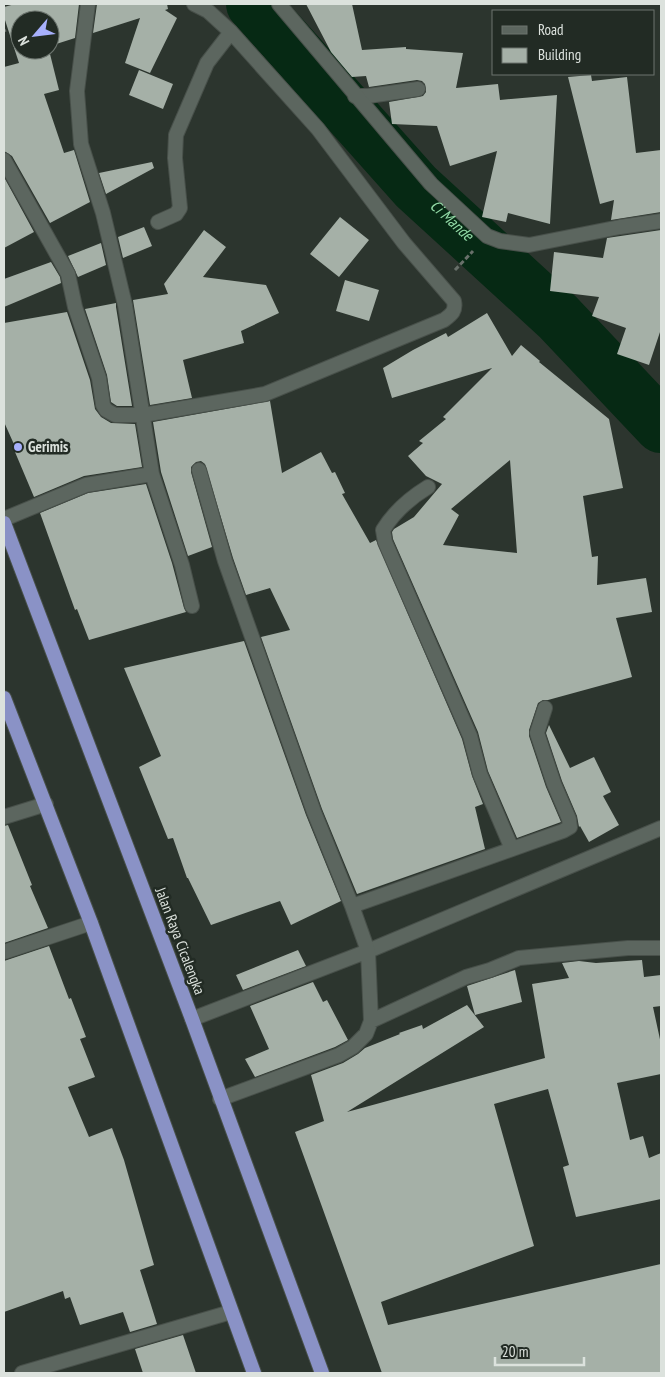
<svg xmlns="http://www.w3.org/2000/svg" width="665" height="1377" font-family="'PT Sans Narrow',sans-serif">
  <rect width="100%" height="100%" fill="#2c352e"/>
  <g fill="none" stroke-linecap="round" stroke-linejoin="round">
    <path stroke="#062914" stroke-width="54" id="s1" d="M 253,4 L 416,187 L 558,317 L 661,426"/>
  </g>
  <path fill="#a5b0a7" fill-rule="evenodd" d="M 15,4 L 79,4 L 75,38 L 50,46 L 50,20 L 20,20 L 20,50 L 49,50 L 59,90 L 44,94 L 64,153 L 74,150 L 90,202 L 50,223 L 12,156 L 4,151 L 4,67 L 19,63 L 4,17 L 4,7 Z
    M 97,4 L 167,4 L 168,9 L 165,10 L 177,18 L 150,73 L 125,63 L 140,18 L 93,33 Z
    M 306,4 L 352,4 L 362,50 L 406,47 L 406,49 L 463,53 L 456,88 L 498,84 L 500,100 L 557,95 L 550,224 L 508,213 L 506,222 L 482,217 L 497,151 L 450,166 L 437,126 L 392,124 L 389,102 L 423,96 L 426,92 L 425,84 L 422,81 L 417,80 L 369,87 L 366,76 L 352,77 L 331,52 Z
    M 139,70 L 173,84 L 163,109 L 129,95 Z
    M 591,75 L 592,81 L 627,77 L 636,153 L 661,150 L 661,212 L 611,220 L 614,200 L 600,204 L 568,77 Z
    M 152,162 L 154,168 L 106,194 L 99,173 Z
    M 4,177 L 34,232 L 4,248 Z
    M 340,217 L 369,240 L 339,277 L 310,254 Z
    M 144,227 L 152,246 L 123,258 L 118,237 Z
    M 204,230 L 226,247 L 203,277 L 266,285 L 279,313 L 241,331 L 244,343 L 183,360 L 192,398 L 150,405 L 133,300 L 168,294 L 164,284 Z
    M 661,230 L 661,329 L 649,365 L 617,354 L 626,328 L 592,316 L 599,297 L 550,291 L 554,252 L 603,258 L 607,238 Z
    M 101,243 L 106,265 L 78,277 L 68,256 Z
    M 51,262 L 60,277 L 61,283 L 4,307 L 4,279 Z
    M 345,280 L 379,290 L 369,321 L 336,311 Z
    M 116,303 L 116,307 L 132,406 L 117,406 L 111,402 L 107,375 L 85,309 Z
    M 67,312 L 90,380 L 95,409 L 101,417 L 111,423 L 135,424 L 142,467 L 84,476 L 34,497 L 15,452 L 17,451 L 4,422 L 4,323 Z
    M 487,313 L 512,356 L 521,345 L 540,361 L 539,362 L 609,419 L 623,488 L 583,496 L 592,557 L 598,556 L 597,585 L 646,578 L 652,612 L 616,618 L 632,677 L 548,700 L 543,700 L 538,703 L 529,730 L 529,736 L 546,787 L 561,822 L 517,838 L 488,771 L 478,732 L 393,539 L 392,532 L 394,529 L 414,517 L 442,484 L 426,476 L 408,456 L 423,443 L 419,441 L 446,419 L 443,417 L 492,368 L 392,398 L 383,368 L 413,350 L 446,333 L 448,337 ZM 510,460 L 517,553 L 443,545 L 459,515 L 451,509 Z
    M 270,401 L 282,473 L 321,452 L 332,473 L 335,472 L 345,493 L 342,494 L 370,543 L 376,540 L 462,739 L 472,776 L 483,804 L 475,807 L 485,849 L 357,894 L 322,809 L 261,637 L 290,630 L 270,588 L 246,595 L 233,558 L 205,464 L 201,461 L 196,462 L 191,467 L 191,472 L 212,547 L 188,556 L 161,472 L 153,422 Z
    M 146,484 L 172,563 L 184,608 L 186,612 L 89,640 L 77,609 L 75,610 L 40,513 L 88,493 Z
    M 244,641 L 306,815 L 341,901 L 291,925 L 280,901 L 211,925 L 188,878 L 187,878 L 173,838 L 168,839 L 139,767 L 161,756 L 124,668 Z
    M 549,725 L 570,768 L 594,757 L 611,792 L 603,796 L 619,825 L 589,842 L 580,826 L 579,827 L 577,816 L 562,781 L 546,733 Z
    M 8,825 L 32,885 L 30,886 L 48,928 L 4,943 L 4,826 Z
    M 49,946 L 69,999 L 71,998 L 86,1037 L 80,1039 L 95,1077 L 68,1087 L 89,1137 L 112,1128 L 124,1160 L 154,1265 L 140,1270 L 157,1324 L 130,1332 L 123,1312 L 80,1325 L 70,1297 L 65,1299 L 63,1291 L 4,1312 L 4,961 Z
    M 298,950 L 306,966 L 243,990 L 236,975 Z
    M 642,960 L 644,977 L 661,975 L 661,1006 L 653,1007 L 661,1044 L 661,1074 L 617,1083 L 630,1140 L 643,1136 L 649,1158 L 661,1153 L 661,1199 L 576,1217 L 563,1167 L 569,1165 L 548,1089 L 494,1104 L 534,1246 L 381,1302 L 388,1325 L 661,1264 L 661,1373 L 382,1373 L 295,1132 L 324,1121 L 311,1075 L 343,1063 L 358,1054 L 365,1048 L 400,1034 L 399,1033 L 422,1025 L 423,1029 L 467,1005 L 484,1027 L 347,1112 L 545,1058 L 532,984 L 569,978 L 562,963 L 579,961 L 596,963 Z
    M 515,970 L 522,1002 L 475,1015 L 467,986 Z
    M 313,982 L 323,1002 L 327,1000 L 348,1040 L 335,1047 L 255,1077 L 245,1059 L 269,1049 L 250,1006 Z
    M 183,1335 L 196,1373 L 143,1373 L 135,1349 Z"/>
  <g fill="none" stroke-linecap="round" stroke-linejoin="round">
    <g stroke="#48504a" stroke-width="16">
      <path id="service" d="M 355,96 L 368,96 L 418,89
        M 4,817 L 46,804
        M 368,951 L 661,828
        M 22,1373 L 231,1312"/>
    </g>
    <g stroke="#48504a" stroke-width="16">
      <path id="minor" d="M 88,4 L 77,91 L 81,144 L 103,213 L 125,305 L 152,474 L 182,565 L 192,606
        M 279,4 L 431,184 L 487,236 L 500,241 L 529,245 L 620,227 L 661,221
        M 4,160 L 68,274 L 75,307 L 99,378 L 103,405 L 106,410 L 115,415 L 143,415 L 265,394 L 444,320 C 452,314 456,311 454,301 L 404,243 L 318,129 L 231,32 L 208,11 L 194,4
        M 158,222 L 176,214 L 180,208 L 175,158 L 176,135 L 207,63 L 231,32
        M 199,470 L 225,561 L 314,812 L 352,906 L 368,951 L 371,1021 L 366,1034 L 353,1047 L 339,1055 L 220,1099
        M 428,487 C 410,498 394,512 383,530 L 385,542 L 470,736 L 480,774 L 512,849
        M 4,519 L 86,485 L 152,474
        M 352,906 L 563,831 L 570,827 L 569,819 L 554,784 L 537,733 L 545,708
        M 4,952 L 91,923
        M 192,1019 L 368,951
        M 371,1021 L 466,977 L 490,970 L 519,958 L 628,948 L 661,948"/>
    </g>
    <g stroke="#48504a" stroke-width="16">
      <path id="trunk" d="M 4,523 L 192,1019 L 322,1373
        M 4,698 L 91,923 L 254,1373"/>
    </g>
    <path stroke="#68706a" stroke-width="3" stroke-dasharray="5 2.5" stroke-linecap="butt" d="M 4,31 L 6,30
      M 455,270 L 473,251"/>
    <use href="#service" stroke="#5c665f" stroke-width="14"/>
    <use href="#minor" stroke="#5c665f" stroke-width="14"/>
    <use href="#trunk" stroke="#8a92c6" stroke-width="14"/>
  </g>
  <circle fill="#a7b0fc" stroke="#222b24" stroke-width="2" cx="18" cy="447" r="5"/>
  <g text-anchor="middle" stroke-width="5" stroke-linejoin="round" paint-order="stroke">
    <g font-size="15" font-weight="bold" fill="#dce2dd" stroke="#222b24" text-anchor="start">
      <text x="28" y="452">Gerimis</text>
    </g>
    <g font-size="15" fill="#dce2dd" stroke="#222b24">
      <text transform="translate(180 941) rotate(69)" y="5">Jalan Raya Cicalengka</text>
    </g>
    <g font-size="16" font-style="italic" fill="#91d8a5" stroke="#222b24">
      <text dy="6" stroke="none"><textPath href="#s1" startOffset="294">Ci Mande</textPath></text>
    </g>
  </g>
  <rect width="665" height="1377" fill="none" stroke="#dce2dd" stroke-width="10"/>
  <rect x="492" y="10" width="162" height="65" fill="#222b24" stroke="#6c746e"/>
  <rect x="502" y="26" width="25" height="8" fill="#5c665f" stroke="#6c746e"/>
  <text x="538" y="35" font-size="15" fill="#dce2dd">Road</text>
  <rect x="502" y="48" width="25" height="15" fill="#a5b0a7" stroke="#6c746e"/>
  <text x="538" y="60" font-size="15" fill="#dce2dd">Building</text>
  <g transform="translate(35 35) rotate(242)"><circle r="24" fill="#222b24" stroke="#6c746e"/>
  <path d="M0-4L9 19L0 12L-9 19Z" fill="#a7b0fc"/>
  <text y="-8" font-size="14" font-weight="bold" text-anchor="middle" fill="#dce2dd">N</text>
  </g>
  <path d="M495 1357v8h89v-8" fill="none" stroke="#dce2dd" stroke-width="2.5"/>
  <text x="502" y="1357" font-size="15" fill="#dce2dd" stroke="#222b24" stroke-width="4" paint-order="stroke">20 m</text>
</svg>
